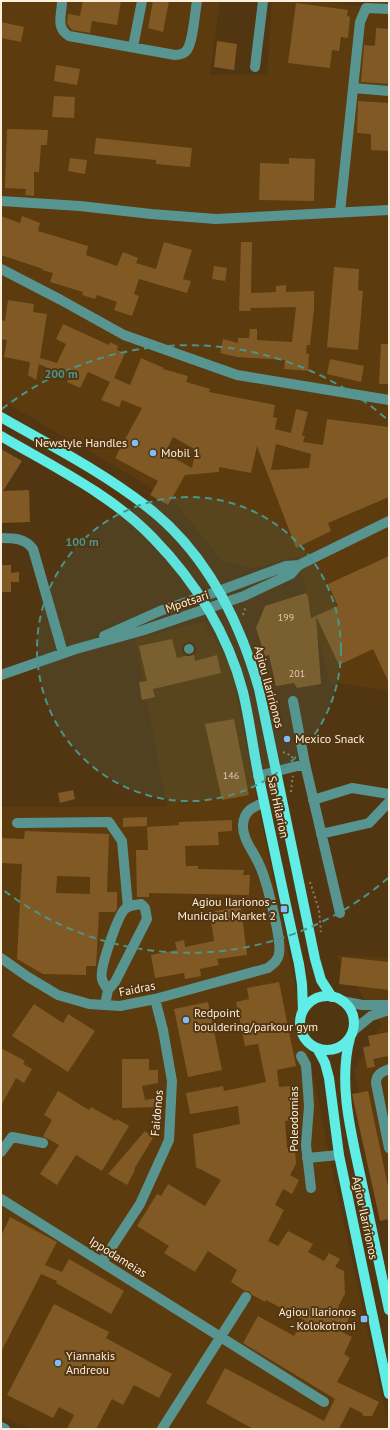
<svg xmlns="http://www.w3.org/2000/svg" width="390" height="1430" font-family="'PT Sans',sans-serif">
  <rect width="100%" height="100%" fill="#523612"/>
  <path fill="#5c3b0e" d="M 1,1 L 220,1 L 210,75 L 267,75 L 272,1 L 306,1 L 358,6 L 380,1 L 389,2 L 389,690 L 330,682 L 297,556 L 254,568 L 223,562 L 173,500 L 1,400 Z
    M 204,622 L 230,665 L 335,1183 L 389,1429 L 32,1429 L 1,1416 L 1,807 L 167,807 L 135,639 Z
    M 336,955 L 389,958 L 389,1226 L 354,1070 L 381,1025 Z"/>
  <path fill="#815925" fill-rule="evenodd" d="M 83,1 L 121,1 L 117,25 L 92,21 L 90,33 L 72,30 L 67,24 L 68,14 L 80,16 Z
    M 153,1 L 169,1 L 163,32 L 148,28 Z
    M 296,3 L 348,10 L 347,16 L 350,17 L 348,38 L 341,37 L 339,51 L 332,50 L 330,68 L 288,63 Z
    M 1,22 L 24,27 L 21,42 L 1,38 Z
    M 376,28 L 389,29 L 389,84 L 361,82 L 364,45 L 375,46 Z
    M 217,41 L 237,44 L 234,70 L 214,67 Z
    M 56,65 L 80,69 L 77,85 L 54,81 Z
    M 54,96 L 75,97 L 74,118 L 52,117 Z
    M 358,101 L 389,103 L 389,151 L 371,150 L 371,134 L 357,133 Z
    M 7,129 L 48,130 L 47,145 L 41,145 L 39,172 L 34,172 L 34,196 L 25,195 L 26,189 L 5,188 Z
    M 96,138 L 192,148 L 190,167 L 156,164 L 156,160 L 94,154 Z
    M 70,158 L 87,160 L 85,174 L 68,171 Z
    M 289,158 L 315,159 L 314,201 L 259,200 L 260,163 L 289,164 Z
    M 1,216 L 20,223 L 22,216 L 40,223 L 38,231 L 88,246 L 86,255 L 117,266 L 123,252 L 138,258 L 136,263 L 156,269 L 164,242 L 192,250 L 183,279 L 191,281 L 187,293 L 139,279 L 134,294 L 139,296 L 132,316 L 114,310 L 117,302 L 97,295 L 95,299 L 82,295 L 83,292 L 50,282 L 53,273 L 42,270 L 43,269 L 1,255 Z
    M 241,242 L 252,242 L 251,293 L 276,292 L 276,286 L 286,285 L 286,292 L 314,291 L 314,309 L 310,345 L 307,345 L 306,353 L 309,354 L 308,371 L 284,369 L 285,360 L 237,357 L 220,353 L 223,339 L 238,343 L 238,338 L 249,338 L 250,329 L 257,329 L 257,340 L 292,342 L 296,307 L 251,308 L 250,311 L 239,311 Z
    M 214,266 L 227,268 L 225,281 L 212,279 Z
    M 334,267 L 359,269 L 358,290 L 363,291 L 358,350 L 327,347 Z
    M 8,300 L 34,304 L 33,312 L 47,314 L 40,358 L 57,363 L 66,344 L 56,339 L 63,324 L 109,345 L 110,342 L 118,346 L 117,350 L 125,353 L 114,378 L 130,385 L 141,358 L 164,368 L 163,369 L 188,376 L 186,382 L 210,389 L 209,392 L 275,405 L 273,417 L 277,418 L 275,429 L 291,433 L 296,409 L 308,412 L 302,436 L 305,436 L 303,442 L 323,445 L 327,419 L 389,427 L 389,497 L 328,523 L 331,531 L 296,548 L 257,446 L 251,473 L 219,467 L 219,472 L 185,475 L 168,505 L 150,495 L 158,481 L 115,458 L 142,408 L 122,400 L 119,407 L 101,400 L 110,382 L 88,372 L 80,388 L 67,382 L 69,378 L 39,364 L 36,380 L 28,375 L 30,362 L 4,357 L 7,340 L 1,339 L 1,320 L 5,321 ZM 173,437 L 196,450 L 192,468 L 165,453 ZM 276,444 L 311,454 L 309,468 L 271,470 Z
    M 381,344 L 389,344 L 389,384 L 379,384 Z
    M 330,359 L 364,366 L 361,382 L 327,374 Z
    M 1,449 L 22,461 L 3,491 L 29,490 L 30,522 L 1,523 Z
    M 389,556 L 389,683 L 373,649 L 339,665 L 316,616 L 321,684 L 297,688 L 294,683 L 276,686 L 269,655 L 265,656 L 256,628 L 265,606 L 306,593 L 308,597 L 311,618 L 338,606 L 328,584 Z
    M 1,565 L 11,565 L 11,573 L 19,572 L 19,582 L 11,582 L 11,592 L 1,592 Z
    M 172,639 L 177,658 L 194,654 L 195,661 L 217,655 L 221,673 L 153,689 L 155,697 L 142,700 L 139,682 L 147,681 L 139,646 Z
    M 234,719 L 249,795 L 222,800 L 205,724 Z
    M 73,790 L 75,799 L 60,803 L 58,793 Z
    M 147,817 L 147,826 L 123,827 L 123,818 Z
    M 232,820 L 232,831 L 218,832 L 219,845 L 185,846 L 186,866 L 198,866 L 198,869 L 244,870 L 243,875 L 250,875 L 249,895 L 149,893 L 149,897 L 137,897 L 136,850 L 148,850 L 147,827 L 179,825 L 179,822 Z
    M 25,831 L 109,834 L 107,892 L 117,892 L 117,909 L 115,912 L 99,912 L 96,966 L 86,966 L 86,975 L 43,974 L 17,959 L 22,864 L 1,863 L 1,838 L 24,839 ZM 57,876 L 90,877 L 90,894 L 56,893 Z
    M 241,907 L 247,955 L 217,959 L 219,965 L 200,969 L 201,976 L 185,979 L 184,973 L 155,978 L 151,955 L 177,950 L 175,942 L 184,940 L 185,947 L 214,941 L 211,921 L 216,920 L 215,911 Z
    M 342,957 L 389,962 L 389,990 L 339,984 Z
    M 279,982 L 296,1066 L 277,1070 L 279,1087 L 291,1086 L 294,1120 L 285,1121 L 287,1148 L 295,1147 L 296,1164 L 290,1175 L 299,1180 L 292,1194 L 283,1189 L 275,1205 L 284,1210 L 268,1241 L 278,1246 L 288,1231 L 313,1244 L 308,1252 L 324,1261 L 329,1253 L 340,1259 L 335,1267 L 344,1271 L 345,1294 L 338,1307 L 351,1314 L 342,1332 L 352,1337 L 344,1354 L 350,1358 L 337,1382 L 379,1402 L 372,1416 L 363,1416 L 362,1413 L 350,1407 L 339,1429 L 253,1429 L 206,1403 L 225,1368 L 324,1421 L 335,1399 L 243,1343 L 258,1316 L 294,1336 L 304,1320 L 266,1300 L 265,1302 L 252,1295 L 249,1291 L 245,1291 L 231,1282 L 237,1270 L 208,1251 L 195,1272 L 164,1253 L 169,1246 L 137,1226 L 157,1194 L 161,1196 L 168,1184 L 205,1206 L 221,1180 L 196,1167 L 193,1134 L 240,1124 L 238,1106 L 190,1114 L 186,1093 L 223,1086 L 224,1091 L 266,1082 L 258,1044 L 245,1046 L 236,1002 L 249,999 L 247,988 Z
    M 208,1002 L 222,1070 L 188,1077 L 174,1009 Z
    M 34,1004 L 63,1023 L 68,1014 L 95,1031 L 68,1072 L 12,1036 Z
    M 389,1032 L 389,1056 L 373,1059 L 375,1067 L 367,1068 L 363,1047 L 370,1046 L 368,1036 Z
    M 1,1048 L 25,1061 L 23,1064 L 32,1069 L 24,1083 L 16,1078 L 1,1106 Z
    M 122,1059 L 149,1059 L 149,1070 L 158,1070 L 158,1083 L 142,1086 L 145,1100 L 158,1098 L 158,1107 L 122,1108 Z
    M 58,1091 L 89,1110 L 91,1107 L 116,1121 L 117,1119 L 129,1126 L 102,1171 L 76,1155 L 57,1185 L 40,1174 L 59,1145 L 43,1136 L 52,1120 L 44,1115 Z
    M 368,1091 L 389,1191 L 389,1219 L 380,1221 L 352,1094 Z
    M 145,1131 L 153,1138 L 134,1169 L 135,1170 L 127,1185 L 108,1174 Z
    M 10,1217 L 57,1242 L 45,1265 L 62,1272 L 69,1259 L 124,1291 L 111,1314 L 56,1283 L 57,1281 L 41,1274 L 1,1352 L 1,1236 Z
    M 54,1304 L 109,1332 L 106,1338 L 172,1374 L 159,1398 L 134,1385 L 123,1405 L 112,1399 L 96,1429 L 67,1429 L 74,1415 L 59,1407 L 53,1418 L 7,1395 Z"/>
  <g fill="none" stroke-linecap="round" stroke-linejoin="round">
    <path stroke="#937b5d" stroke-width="2" stroke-dasharray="2 3" stroke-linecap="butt" d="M 243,615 L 246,606
      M 283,752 L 292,756 L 292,758
      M 291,792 L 292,782 L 293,776
      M 310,882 L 319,910 L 321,932"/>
    <path stroke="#589591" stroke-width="10" d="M 62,1 C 62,14 55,28 69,36 L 175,55 C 180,55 184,54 187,50 C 193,42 195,12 197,1
      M 133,47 L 142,1
      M 255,67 L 263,1
      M 353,88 L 389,91
      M 1,201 L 80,206 L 151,214 L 216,219 L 389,210
      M 340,212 L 360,22 L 366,8 L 389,9
      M 1,269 L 61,300 L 124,335 L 237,375 L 389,400
      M 1,538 C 13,538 25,538 33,549 L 63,653
      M 104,636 L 160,611 L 219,591 L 286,566 L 299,565
      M 1,675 L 76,649 L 141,631 L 244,596 L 291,574 L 299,565 L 389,521
      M 293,701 L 305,764 L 340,913
      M 258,776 L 305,764
      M 313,800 L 352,788 L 389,794
      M 17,823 L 109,822 L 122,841 L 128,907
      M 321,834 L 369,823 L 389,802
      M 1,958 L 28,977 L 58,995 L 89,1004 L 120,1006 L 155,999 L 268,968 C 273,964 278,961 279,954 C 282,940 266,878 259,864 C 254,852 242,839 243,825 C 244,811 252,807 264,803
      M 342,1001 L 362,1005 L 389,1005
      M 105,1005 L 108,990 L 115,982 L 147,919 L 145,908 L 141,904 C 135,905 128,905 124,910 C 117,919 99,969 102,979 C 103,983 106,987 108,990
      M 353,1031 L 371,1016 L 389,1010
      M 301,1056 L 306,1065 L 308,1091 L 309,1106 L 306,1145 L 311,1188
      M 389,1069 C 382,1072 376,1074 376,1083 L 389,1148
      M 1,1152 L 12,1137 L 43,1143
      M 307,1158 L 339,1155
      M 1,1199 L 324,1402
      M 102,1262 L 140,1204 L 169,1140 L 172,1081 L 163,1030 L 155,999
      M 1,1427 L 5,1429
      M 162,1429 L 246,1297"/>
    <path stroke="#60ede6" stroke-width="10" d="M 1,417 C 50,445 101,471 146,506 C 205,551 239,619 259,689 L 315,959 L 321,980 L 332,997
      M 1,436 C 52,466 112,495 153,538 C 195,581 228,634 243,692 C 250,721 253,750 259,778 C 272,840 285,902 299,964 L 302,984 L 303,1011
      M300 1023a27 27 0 1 1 54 0a27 27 0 1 1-54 0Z
      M 350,1038 C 337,1086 353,1140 363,1188 C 372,1229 380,1269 389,1310
      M 317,1048 L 325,1063 L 329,1078 L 339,1155 L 389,1394"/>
  </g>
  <circle cx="189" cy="649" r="152" fill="#4b9489" fill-opacity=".12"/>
  <g fill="none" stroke="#4b9489" stroke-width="2" stroke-dasharray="7 5">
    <circle cx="189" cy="649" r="152"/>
    <path d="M388 878A304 304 0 0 1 2 889M2 409A304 304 0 0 1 388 420"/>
  </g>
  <g fill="#81bdfa" stroke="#523612" stroke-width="1.5">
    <circle cx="135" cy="443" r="4"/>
    <circle cx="153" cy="453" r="4"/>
    <circle cx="287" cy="739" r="4"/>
    <rect x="280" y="905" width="8" height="8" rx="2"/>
    <circle cx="186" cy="1020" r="4"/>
    <rect x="360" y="1315" width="8" height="8" rx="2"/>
    <circle cx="58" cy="1363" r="4"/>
  </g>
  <g text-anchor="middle" stroke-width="4" stroke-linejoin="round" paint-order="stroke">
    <g font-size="10" fill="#e0c9ad">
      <text x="286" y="621">199</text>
      <text x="297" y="677">201</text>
      <text x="231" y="779">146</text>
    </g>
    <g font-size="12" fill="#ffeeda" stroke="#523612" text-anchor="start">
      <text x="127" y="447" text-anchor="end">Newstyle Handles</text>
      <text x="161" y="457">Mobil 1</text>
      <text x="295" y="743">Mexico Snack</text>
      <text x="276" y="906" text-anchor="end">Agiou Ilarionos -<tspan x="276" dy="14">Municipal Market 2</tspan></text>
      <text x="194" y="1017">Redpoint<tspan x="194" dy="14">bouldering/parkour gym</tspan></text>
      <text x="356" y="1316" text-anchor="end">Agiou Ilarionos<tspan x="356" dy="14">- Kolokotroni</tspan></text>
      <text x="66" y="1360">Yiannakis<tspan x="66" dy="14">Andreou</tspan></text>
    </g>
    <g font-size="12" fill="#ffeeda" stroke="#523612">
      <text transform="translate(187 602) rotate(-19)" y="4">Mpotsari</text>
      <text transform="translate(269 687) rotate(75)" y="4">Agiou Ilaririonos</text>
      <text transform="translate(278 807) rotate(78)" y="4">San Hilarion</text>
      <text transform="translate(137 989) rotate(-11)" y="4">Faidras</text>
      <text transform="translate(157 1113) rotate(-85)" y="4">Faidonos</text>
      <text transform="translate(294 1119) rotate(-90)" y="4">Poleodomias</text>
      <text transform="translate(365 1218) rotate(78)" y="4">Agiou Ilaririonos</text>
      <text transform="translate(118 1257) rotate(32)" y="4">Ippodameias</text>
    </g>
  </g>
  <circle cx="189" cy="649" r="6" fill="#4b9489" stroke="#523612" stroke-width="2"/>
  <g font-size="12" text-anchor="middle" font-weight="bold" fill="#4b9489" stroke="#523612" stroke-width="4" stroke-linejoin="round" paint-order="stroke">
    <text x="61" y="378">200 m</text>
    <text x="82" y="546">100 m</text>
  </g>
  <rect width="390" height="1430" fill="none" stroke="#ffeeda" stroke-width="4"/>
</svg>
